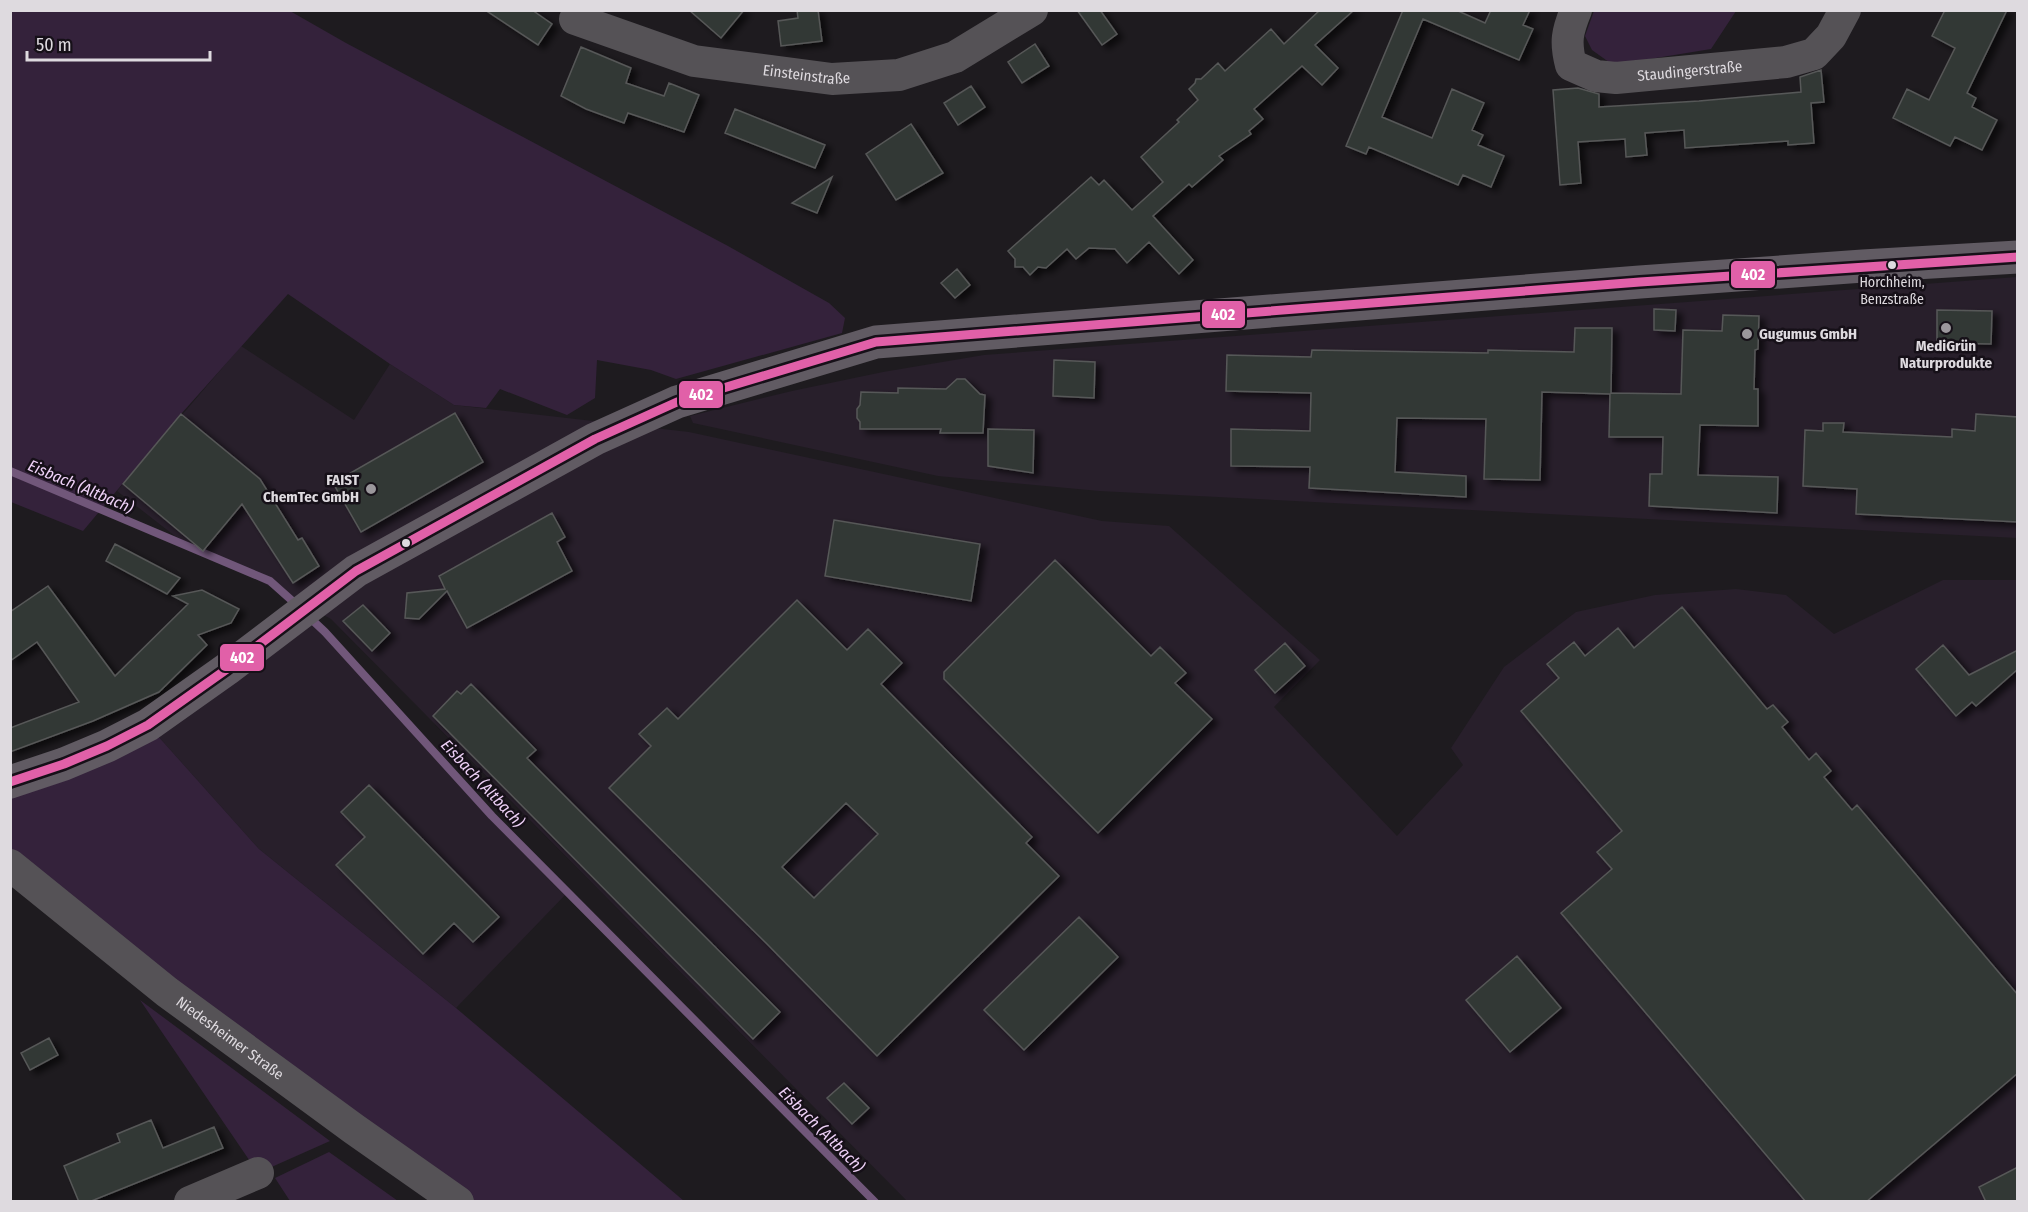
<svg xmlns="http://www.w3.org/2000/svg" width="2028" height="1212" font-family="'Fira Sans Condensed',sans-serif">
  <defs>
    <filter id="shadow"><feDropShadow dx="6" dy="4" stdDeviation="3" flood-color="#0009"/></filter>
  </defs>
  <rect width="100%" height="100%" fill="#1e1b1f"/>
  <path fill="#281f2b" d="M 2017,277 L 2017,538 L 1099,491 L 938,476 L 693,423 L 690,416 L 792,391 L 883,372 L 984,355 Z
    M 241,346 L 354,420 L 390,364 L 454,405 L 689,432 L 1102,521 L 1169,526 L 1320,660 L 1274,707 L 1397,836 L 1463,765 L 1451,748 L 1504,667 L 1576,612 L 1655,595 L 1736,589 L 1786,595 L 1834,634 L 1943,580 L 2017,580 L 2017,1201 L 907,1201 L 331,619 L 175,536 L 117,491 Z
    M 298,616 L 325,632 L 492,816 L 567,893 L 456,1008 L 259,849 L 148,725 Z"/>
  <path fill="#34223b" d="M 10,11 L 290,11 L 346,43 L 728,246 L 829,303 L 845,318 L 842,333 L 676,379 L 651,370 L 597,360 L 595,398 L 567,415 L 500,389 L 486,408 L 454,405 L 390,364 L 288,294 L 181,414 L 83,531 L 11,502 Z
    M 1594,11 L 1736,11 L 1711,49 L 1613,65 L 1592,50 L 1585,36 Z
    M 148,725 L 259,849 L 456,1008 L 684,1201 L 458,1201 L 11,865 L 10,782 Z
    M 140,1000 L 330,1141 L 258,1173 Z
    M 329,1152 L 398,1201 L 290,1201 L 275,1178 Z"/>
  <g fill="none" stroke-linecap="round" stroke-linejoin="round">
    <path stroke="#71577a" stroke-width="8" d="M 10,471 L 270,581 L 298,606
      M 309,617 L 325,632 L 492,816 L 875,1202"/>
  </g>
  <path fill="#333836" stroke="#575858" stroke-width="1.5" fill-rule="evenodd" filter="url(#shadow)" d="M 485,10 L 532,10 L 552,24 L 538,45 Z
    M 689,10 L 744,10 L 721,38 Z
    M 797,10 L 818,10 L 822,41 L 781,46 L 778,21 L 798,18 Z
    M 1077,10 L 1100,10 L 1117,34 L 1102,45 Z
    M 1320,10 L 1354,10 L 1315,45 L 1338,68 L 1322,85 L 1302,66 L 1254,109 L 1263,119 L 1249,131 L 1251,134 L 1219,156 L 1223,160 L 1192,187 L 1189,184 L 1153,216 L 1193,260 L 1179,274 L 1149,242 L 1127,263 L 1115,249 L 1089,248 L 1076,259 L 1067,249 L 1046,268 L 1038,267 L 1030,275 L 1023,267 L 1015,267 L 1015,259 L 1008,251 L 1091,177 L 1099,185 L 1104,180 L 1132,210 L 1163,182 L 1141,157 L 1179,122 L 1177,120 L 1198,100 L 1189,89 L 1195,83 L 1196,79 L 1201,79 L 1218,63 L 1225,71 L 1271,29 L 1284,44 Z
    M 1403,10 L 1456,10 L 1485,23 L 1491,10 L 1530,10 L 1523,25 L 1533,29 L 1519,60 L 1423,19 L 1382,117 L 1432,138 L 1452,89 L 1484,103 L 1472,130 L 1483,135 L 1478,145 L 1504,156 L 1491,187 L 1463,175 L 1458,185 L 1369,147 L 1366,154 L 1346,146 Z
    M 1945,10 L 2007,10 L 1967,93 L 1976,98 L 1972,107 L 1997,120 L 1982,150 L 1955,137 L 1950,146 L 1893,118 L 1907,89 L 1929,100 L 1955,48 L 1932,36 Z
    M 1035,44 L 1049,66 L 1022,83 L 1008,62 Z
    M 581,47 L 631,68 L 626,83 L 664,96 L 669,83 L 699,95 L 684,132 L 628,113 L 624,123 L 586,109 L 561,96 Z
    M 1821,70 L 1824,102 L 1811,103 L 1814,143 L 1788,145 L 1788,141 L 1685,148 L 1684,130 L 1645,133 L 1647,155 L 1626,157 L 1625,139 L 1578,142 L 1581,183 L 1560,185 L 1553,90 L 1578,88 L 1599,94 L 1599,107 L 1699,101 L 1801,92 L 1800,77 Z
    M 971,86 L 985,107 L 958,125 L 944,103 Z
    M 735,109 L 825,145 L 815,168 L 725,133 Z
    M 911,124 L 943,173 L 896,200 L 866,154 Z
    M 832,177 L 817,213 L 792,203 Z
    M 957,269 L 970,285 L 955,298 L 941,283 Z
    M 1654,309 L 1676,310 L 1675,331 L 1654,330 Z
    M 1937,310 L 1992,311 L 1991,344 L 1937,343 Z
    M 1723,315 L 1759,316 L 1758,349 L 1755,350 L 1754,389 L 1758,389 L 1758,426 L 1700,425 L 1698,475 L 1778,477 L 1777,513 L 1649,506 L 1650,474 L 1662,474 L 1663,437 L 1609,437 L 1610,394 L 1542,392 L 1540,480 L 1484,479 L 1486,419 L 1397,418 L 1395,472 L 1466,476 L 1466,497 L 1309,488 L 1310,467 L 1231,466 L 1231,429 L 1310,431 L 1311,393 L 1226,391 L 1227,355 L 1311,357 L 1312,350 L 1488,353 L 1488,350 L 1574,352 L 1575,328 L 1612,328 L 1611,393 L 1681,394 L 1683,330 L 1722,331 Z
    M 1054,360 L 1095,362 L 1094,398 L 1053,396 Z
    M 957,379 L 965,379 L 980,394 L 985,395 L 983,433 L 940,433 L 941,429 L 860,429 L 860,422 L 857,418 L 857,409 L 860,405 L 861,392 L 898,393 L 898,388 L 946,389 Z
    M 455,413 L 483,462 L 361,532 L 333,483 Z
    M 181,414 L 260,479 L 298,540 L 302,538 L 319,566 L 293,583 L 242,504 L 203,551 L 123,484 Z
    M 1976,414 L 2018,417 L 2018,522 L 1856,514 L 1857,489 L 1803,486 L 1805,430 L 1823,431 L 1823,423 L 1844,423 L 1843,432 L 1952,437 L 1952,429 L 1975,431 Z
    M 988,429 L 1034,430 L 1033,473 L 988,466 Z
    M 552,513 L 565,537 L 557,542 L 572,571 L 467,628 L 447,591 L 419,619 L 405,618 L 407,593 L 445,589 L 439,576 Z
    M 834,520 L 980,544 L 971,601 L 825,576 Z
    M 115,544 L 180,578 L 167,594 L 106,561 Z
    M 1055,560 L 1151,656 L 1160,647 L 1186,673 L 1175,683 L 1212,719 L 1098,833 L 944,679 L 944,672 Z
    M 48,586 L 115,676 L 188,604 L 173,596 L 202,590 L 239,609 L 231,623 L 198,635 L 207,645 L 159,692 L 93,721 L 10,752 L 10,728 L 79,702 L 37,642 L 10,661 L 10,612 Z
    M 797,600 L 847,650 L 868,629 L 902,663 L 881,684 L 1032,837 L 1026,843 L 1059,876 L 877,1056 L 767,944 L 609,788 L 651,746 L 639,734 L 667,708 L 678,719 ZM 846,803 L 878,834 L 814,898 L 782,867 Z
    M 363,605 L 390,633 L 372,651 L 343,621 Z
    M 1682,607 L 1767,709 L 1773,705 L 1788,722 L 1782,727 L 1809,760 L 1816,753 L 1831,771 L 1824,777 L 1852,810 L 1857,805 L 2018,995 L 2018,1073 L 1866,1202 L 1806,1202 L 1561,913 L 1612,869 L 1597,852 L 1622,831 L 1521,711 L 1559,678 L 1547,664 L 1574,642 L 1585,656 L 1618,628 L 1634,648 Z
    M 1285,643 L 1305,666 L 1275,693 L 1255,670 Z
    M 1943,645 L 1969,675 L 2018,650 L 2018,669 L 1976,706 L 1972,702 L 1956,716 L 1916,669 Z
    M 471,684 L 536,750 L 527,758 L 780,1012 L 753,1039 L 433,716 L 457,691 L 461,694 Z
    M 369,785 L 499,917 L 473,942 L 454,923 L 423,954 L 336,865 L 365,837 L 341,812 Z
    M 1079,917 L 1118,957 L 1024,1050 L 984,1010 Z
    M 1517,956 L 1561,1008 L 1510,1052 L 1466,1000 Z
    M 49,1038 L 58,1055 L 30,1070 L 21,1053 Z
    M 844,1083 L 869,1108 L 852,1124 L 827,1098 Z
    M 151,1120 L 163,1148 L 214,1127 L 223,1148 L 89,1202 L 79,1202 L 64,1166 L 120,1142 L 117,1134 Z
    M 2018,1167 L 2018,1202 L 1986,1202 L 1979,1187 Z"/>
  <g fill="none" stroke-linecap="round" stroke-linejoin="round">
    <g stroke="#555256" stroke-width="32">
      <path id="s1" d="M 580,10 L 575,19 L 694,61 L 832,79 L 899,75 L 955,57 L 1032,10"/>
      <path id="s2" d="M 1576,10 C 1567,32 1565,42 1571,65 L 1596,76 L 1616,78 L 1786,62 L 1814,54 L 1831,36 L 1845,10"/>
      <path id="s3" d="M 10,865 L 167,992 L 354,1129 L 458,1202"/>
      <path d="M 190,1202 L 258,1173"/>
    </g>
    <path stroke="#615b63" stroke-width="33" d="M 10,782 L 64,764 L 107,746 L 148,725 L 227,669 L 356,571 L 595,439 L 677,402 L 876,342 L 1640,282 L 1863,266 L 2018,257"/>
    <g stroke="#161018" stroke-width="14">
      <path id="bus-1" d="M 10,782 L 64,764 L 107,746 L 148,725 L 227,669 L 356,571 L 595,439 L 677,402 L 876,342 L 1640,282 L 2018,257"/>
    </g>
    <use href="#bus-1" stroke="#e160a8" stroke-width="9"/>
  </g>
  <g fill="#dedadf" stroke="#161018" stroke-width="2">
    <circle cx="1892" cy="265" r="5"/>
    <circle cx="406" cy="543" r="5"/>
  </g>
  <g fill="#9b979c" stroke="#161018" stroke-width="2">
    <circle cx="1946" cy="328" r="6"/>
    <circle cx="1747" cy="334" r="6"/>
    <circle cx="371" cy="489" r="6"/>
  </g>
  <g text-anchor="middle" stroke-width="5" stroke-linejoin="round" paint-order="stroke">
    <g font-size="14" fill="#dedadf" stroke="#161018">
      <text x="1892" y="287">Horchheim,<tspan x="1892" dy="17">Benzstraße</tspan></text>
    </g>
    <g font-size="15" fill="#dedadf" stroke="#161018">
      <text dy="5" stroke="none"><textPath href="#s2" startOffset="178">Staudingerstraße</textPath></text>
      <text dy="5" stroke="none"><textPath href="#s1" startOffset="250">Einsteinstraße</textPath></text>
      <text dy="5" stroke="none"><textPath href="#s3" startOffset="280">Niedesheimer Straße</textPath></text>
    </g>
    <g font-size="15" font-weight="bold" fill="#dedadf" stroke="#161018" text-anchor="start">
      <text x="1759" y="339">Gugumus GmbH</text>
      <text x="1946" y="351" text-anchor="middle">MediGrün<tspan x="1946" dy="17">Naturprodukte</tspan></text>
      <text x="359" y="485" text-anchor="end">FAIST<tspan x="359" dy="17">ChemTec GmbH</tspan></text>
    </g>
    <g font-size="16" font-style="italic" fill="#efd2f8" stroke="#161018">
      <text transform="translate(81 486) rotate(23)" y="6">Eisbach (Altbach)</text>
      <text transform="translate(483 783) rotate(47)" y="6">Eisbach (Altbach)</text>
      <text transform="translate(822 1129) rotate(45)" y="6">Eisbach (Altbach)</text>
    </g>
  </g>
  <g stroke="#161018" stroke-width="2">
    <rect x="1730" y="260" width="46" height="29" rx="6" fill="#e160a8"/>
    <rect x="1201" y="300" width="45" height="29" rx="6" fill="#e160a8"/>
    <rect x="678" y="380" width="46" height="29" rx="6" fill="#e160a8"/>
    <rect x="219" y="643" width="46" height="29" rx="6" fill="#e160a8"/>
  </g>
  <g font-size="16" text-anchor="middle" font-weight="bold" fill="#fff">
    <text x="1753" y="280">402</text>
    <text x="1223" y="320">402</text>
    <text x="701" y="400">402</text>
    <text x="242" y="663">402</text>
  </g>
  <rect width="2028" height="1212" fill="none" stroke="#dedadf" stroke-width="24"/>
  <path d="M27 51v9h183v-9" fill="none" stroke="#dedadf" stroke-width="3"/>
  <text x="36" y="51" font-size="18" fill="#dedadf" stroke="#161018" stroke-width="4.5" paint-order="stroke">50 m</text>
</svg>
